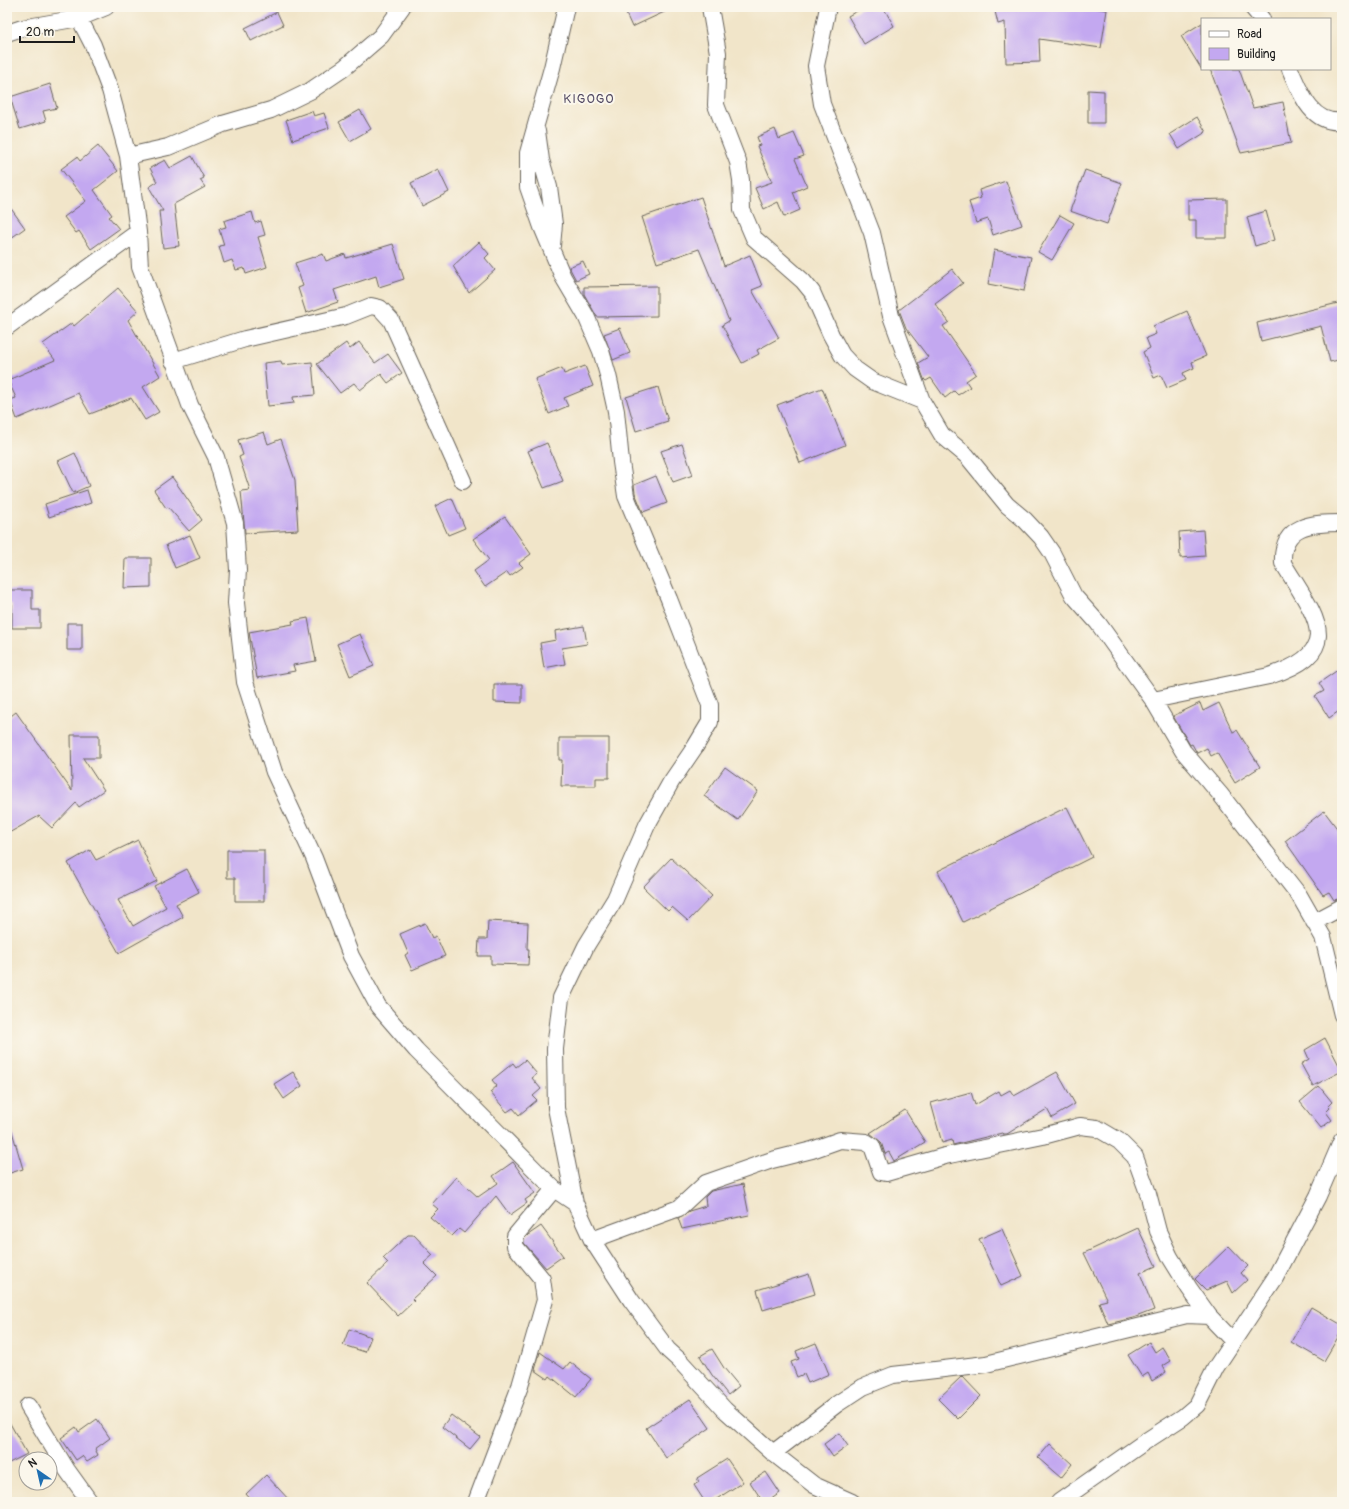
<svg xmlns="http://www.w3.org/2000/svg" width="1349" height="1509" font-family="Pangolin,sans-serif">
  <rect width="100%" height="100%" fill="#fbf7ec"/>
  <filter id="ink" filterUnits="userSpaceOnUse"><feTurbulence type="fractalNoise" baseFrequency=".025" numOctaves="2"/><feDisplacementMap in="SourceGraphic" scale="8" xChannelSelector="R" yChannelSelector="G"/><feConvolveMatrix kernelMatrix="1 2 1 2 8 2 1 2 1" color-interpolation-filters="sRGB"/></filter>
  <filter id="wash" filterUnits="userSpaceOnUse"><feTurbulence type="fractalNoise" baseFrequency=".012" numOctaves="4" result="noise"/><feDisplacementMap in="SourceGraphic" scale="16" xChannelSelector="R" yChannelSelector="G"/><feGaussianBlur stdDeviation="0.9" result="paint"/><feColorMatrix in="noise" values="0 0 0 0 0 0 0 0 0 0 0 0 0 0 0 0 0 1.4 0 .05"/><feComposite in="paint" operator="in"/></filter>
  <g filter="url(#wash)">
    <rect width="100%" height="100%" fill="#f1e5c9"/>
    <g id="blocks">
      <path fill="#c3a8f0" d="M 623,7 L 675,7 L 632,27 Z
        M 864,7 L 883,7 L 894,26 L 864,44 L 848,16 Z
        M 994,7 L 1087,7 L 1107,10 L 1101,48 L 1039,39 L 1040,62 L 1006,63 L 1005,22 L 998,24 Z
        M 277,12 L 283,25 L 251,41 L 245,28 Z
        M 1202,23 L 1202,70 L 1181,36 Z
        M 1210,69 L 1239,69 L 1253,108 L 1283,102 L 1291,143 L 1241,153 Z
        M 50,84 L 57,108 L 43,111 L 46,121 L 20,129 L 10,97 Z
        M 1088,90 L 1104,91 L 1104,123 L 1088,123 Z
        M 360,110 L 371,129 L 350,141 L 339,122 Z
        M 312,111 L 314,116 L 324,113 L 329,128 L 293,140 L 286,120 Z
        M 1197,117 L 1206,132 L 1179,149 L 1170,134 Z
        M 775,129 L 779,139 L 794,133 L 804,156 L 795,159 L 807,186 L 793,192 L 800,210 L 784,217 L 778,202 L 764,209 L 755,188 L 772,182 L 757,146 L 760,145 L 757,137 Z
        M 98,146 L 118,171 L 94,190 L 112,215 L 109,217 L 119,229 L 91,249 L 79,231 L 76,233 L 64,217 L 86,201 L 61,169 L 77,157 L 80,161 Z
        M 192,156 L 204,178 L 200,180 L 205,187 L 174,204 L 179,246 L 163,248 L 159,211 L 163,211 L 149,187 L 157,182 L 150,168 L 165,160 L 170,168 Z
        M 438,169 L 449,192 L 422,206 L 411,183 Z
        M 1085,170 L 1122,183 L 1107,224 L 1070,211 Z
        M 1006,181 L 1022,225 L 993,235 L 988,219 L 976,223 L 969,202 L 981,198 L 979,190 Z
        M 701,197 L 724,266 L 750,255 L 762,286 L 752,290 L 779,338 L 757,350 L 759,354 L 742,363 L 722,325 L 729,321 L 699,249 L 657,263 L 642,217 Z
        M 1227,199 L 1227,238 L 1196,238 L 1196,220 L 1188,220 L 1188,200 Z
        M 7,203 L 25,228 L 7,241 Z
        M 1266,211 L 1274,240 L 1255,246 L 1247,217 Z
        M 252,212 L 255,223 L 261,221 L 265,235 L 258,237 L 267,267 L 246,274 L 244,268 L 236,270 L 232,260 L 224,263 L 219,246 L 224,245 L 219,229 L 226,227 L 224,221 Z
        M 1060,215 L 1074,223 L 1052,260 L 1038,252 Z
        M 479,242 L 489,254 L 485,258 L 495,270 L 469,293 L 453,266 Z
        M 393,244 L 404,279 L 379,287 L 376,276 L 334,290 L 338,302 L 306,313 L 298,288 L 303,286 L 295,263 L 323,254 L 326,261 L 345,254 L 346,258 Z
        M 994,250 L 1031,257 L 1024,291 L 988,284 Z
        M 583,261 L 589,274 L 576,280 L 569,267 Z
        M 952,269 L 963,283 L 935,304 L 949,322 L 943,326 L 976,374 L 966,381 L 970,387 L 958,395 L 954,391 L 945,398 L 931,378 L 926,381 L 924,379 L 918,363 L 928,357 L 906,328 L 899,310 Z
        M 657,286 L 657,316 L 597,317 L 584,294 L 584,287 Z
        M 118,288 L 138,311 L 128,320 L 160,376 L 143,387 L 159,412 L 145,420 L 131,398 L 90,414 L 78,393 L 17,419 L 10,400 L 16,398 L 8,380 L 55,360 L 43,344 L 72,323 L 74,326 Z
        M 1342,302 L 1342,359 L 1330,362 L 1321,326 L 1261,341 L 1257,323 Z
        M 1187,311 L 1206,356 L 1192,362 L 1194,368 L 1183,373 L 1186,380 L 1167,388 L 1161,375 L 1154,378 L 1143,352 L 1150,348 L 1146,338 L 1156,334 L 1153,326 Z
        M 620,328 L 630,353 L 613,360 L 604,334 Z
        M 359,342 L 375,363 L 388,354 L 402,373 L 388,383 L 381,374 L 360,390 L 354,383 L 340,393 L 317,364 L 346,343 L 350,349 Z
        M 281,361 L 282,365 L 312,362 L 315,395 L 293,397 L 294,403 L 268,406 L 264,363 Z
        M 585,366 L 593,386 L 564,398 L 568,406 L 549,414 L 535,379 L 562,368 L 564,374 Z
        M 658,387 L 668,421 L 636,431 L 626,397 Z
        M 822,388 L 845,445 L 800,463 L 777,405 Z
        M 264,432 L 268,444 L 281,439 L 295,480 L 298,530 L 245,533 L 241,491 L 250,490 L 239,457 L 243,455 L 238,440 Z
        M 547,443 L 563,481 L 544,488 L 528,451 Z
        M 682,444 L 693,475 L 673,482 L 661,451 Z
        M 75,453 L 89,486 L 73,493 L 58,461 Z
        M 656,476 L 667,503 L 643,512 L 635,493 L 634,485 Z
        M 172,477 L 202,520 L 189,531 L 168,507 L 166,508 L 154,490 Z
        M 87,490 L 91,503 L 49,517 L 45,504 Z
        M 452,498 L 465,528 L 448,535 L 435,506 Z
        M 505,517 L 531,554 L 519,563 L 523,567 L 510,576 L 507,572 L 485,587 L 474,571 L 489,560 L 473,539 Z
        M 1203,530 L 1205,556 L 1180,558 L 1179,532 Z
        M 190,535 L 200,558 L 175,568 L 166,545 Z
        M 125,558 L 151,558 L 151,587 L 124,588 Z
        M 7,590 L 32,590 L 32,610 L 40,610 L 40,628 L 12,628 L 12,604 L 7,604 Z
        M 308,618 L 316,661 L 293,665 L 295,671 L 257,678 L 249,632 L 293,624 L 292,621 Z
        M 67,623 L 82,623 L 82,650 L 67,650 Z
        M 584,626 L 587,644 L 562,648 L 565,664 L 544,668 L 540,643 L 556,640 L 555,631 Z
        M 360,634 L 374,666 L 350,676 L 337,644 Z
        M 1342,667 L 1342,709 L 1329,718 L 1315,696 L 1324,691 L 1319,683 Z
        M 494,684 L 522,684 L 522,703 L 494,702 Z
        M 1200,703 L 1203,711 L 1219,703 L 1233,732 L 1237,730 L 1260,767 L 1235,783 L 1217,753 L 1211,756 L 1207,748 L 1197,753 L 1192,744 L 1190,745 L 1173,716 Z
        M 16,712 L 72,791 L 71,735 L 99,735 L 99,758 L 83,758 L 104,790 L 79,807 L 76,803 L 52,828 L 39,816 L 7,834 L 7,719 Z
        M 559,738 L 609,738 L 609,778 L 596,778 L 596,786 L 561,786 L 562,760 L 559,760 Z
        M 725,767 L 758,791 L 738,820 L 704,796 Z
        M 1067,807 L 1092,857 L 963,922 L 938,871 Z
        M 1324,811 L 1342,835 L 1342,898 L 1334,900 L 1329,892 L 1323,895 L 1285,841 Z
        M 138,840 L 157,881 L 118,900 L 133,926 L 166,907 L 154,886 L 187,869 L 199,892 L 176,904 L 183,917 L 119,953 L 68,863 L 90,850 L 96,860 Z
        M 227,850 L 264,850 L 264,901 L 235,901 L 235,878 L 227,878 Z
        M 671,858 L 712,896 L 688,921 L 672,907 L 668,911 L 643,887 Z
        M 488,921 L 528,923 L 527,949 L 529,949 L 528,965 L 491,964 L 491,956 L 478,956 L 479,939 L 487,939 Z
        M 425,923 L 432,938 L 436,936 L 445,956 L 412,970 L 405,955 L 408,953 L 400,934 Z
        M 1325,1038 L 1342,1071 L 1313,1086 L 1301,1064 L 1309,1059 L 1305,1050 Z
        M 525,1060 L 537,1074 L 532,1078 L 541,1089 L 533,1096 L 537,1100 L 519,1115 L 513,1108 L 507,1112 L 490,1092 L 497,1086 L 492,1080 L 513,1063 L 516,1067 Z
        M 293,1072 L 302,1086 L 284,1099 L 274,1084 Z
        M 1057,1072 L 1075,1104 L 1052,1118 L 1047,1109 L 1007,1134 L 1003,1134 L 1002,1133 L 953,1145 L 952,1140 L 942,1143 L 931,1103 L 971,1092 L 975,1105 L 999,1091 L 1001,1095 L 1010,1090 L 1014,1096 Z
        M 1319,1086 L 1332,1102 L 1328,1106 L 1330,1108 L 1326,1112 L 1332,1120 L 1321,1128 L 1300,1102 Z
        M 905,1110 L 925,1142 L 894,1161 L 889,1152 L 885,1154 L 881,1142 L 870,1133 Z
        M 11,1128 L 23,1169 L 7,1174 L 7,1129 Z
        M 513,1162 L 535,1193 L 525,1200 L 527,1203 L 510,1215 L 496,1196 L 464,1233 L 459,1229 L 452,1236 L 430,1217 L 438,1209 L 432,1204 L 456,1177 L 478,1197 L 498,1183 L 493,1176 Z
        M 743,1184 L 749,1215 L 682,1229 L 678,1218 L 689,1211 L 706,1206 L 705,1197 L 711,1191 Z
        M 541,1226 L 563,1256 L 546,1268 L 524,1243 L 524,1239 L 528,1235 Z
        M 1138,1228 L 1156,1266 L 1140,1273 L 1154,1310 L 1133,1318 L 1108,1324 L 1099,1302 L 1107,1300 L 1084,1253 Z
        M 1002,1229 L 1023,1276 L 1001,1286 L 979,1239 Z
        M 408,1235 L 414,1235 L 433,1255 L 424,1263 L 437,1276 L 412,1299 L 414,1301 L 398,1316 L 367,1283 L 388,1263 L 383,1258 Z
        M 1229,1246 L 1248,1266 L 1241,1273 L 1247,1280 L 1233,1293 L 1227,1281 L 1206,1290 L 1195,1279 Z
        M 809,1274 L 815,1294 L 763,1310 L 757,1290 Z
        M 1311,1307 L 1342,1325 L 1339,1330 L 1341,1332 L 1324,1361 L 1291,1342 Z
        M 349,1329 L 371,1337 L 365,1352 L 343,1345 Z
        M 1149,1342 L 1155,1352 L 1162,1347 L 1171,1361 L 1163,1366 L 1166,1372 L 1152,1381 L 1148,1373 L 1142,1377 L 1128,1355 Z
        M 816,1343 L 829,1374 L 808,1383 L 804,1374 L 797,1377 L 791,1362 L 799,1359 L 796,1351 Z
        M 712,1349 L 724,1368 L 739,1386 L 728,1395 L 712,1375 L 700,1356 Z
        M 540,1352 L 564,1369 L 570,1362 L 591,1379 L 576,1397 L 550,1376 L 548,1379 L 535,1370 Z
        M 962,1376 L 981,1396 L 958,1419 L 938,1399 Z
        M 690,1399 L 710,1428 L 666,1458 L 646,1428 Z
        M 451,1415 L 480,1437 L 470,1449 L 442,1427 Z
        M 7,1418 L 27,1454 L 7,1464 Z
        M 97,1419 L 110,1438 L 95,1449 L 98,1455 L 87,1462 L 82,1456 L 76,1460 L 61,1438 L 76,1427 L 79,1432 Z
        M 839,1433 L 848,1446 L 833,1457 L 824,1444 Z
        M 1050,1444 L 1072,1464 L 1061,1478 L 1038,1458 Z
        M 727,1459 L 743,1482 L 712,1502 L 705,1502 L 694,1485 L 699,1482 L 697,1478 Z
        M 766,1472 L 780,1493 L 767,1502 L 763,1502 L 750,1482 Z
        M 266,1475 L 291,1502 L 253,1502 L 246,1494 Z"/>
    </g>
  </g>
  <g filter="url(#ink)">
    <use href="#blocks" fill-opacity="0" stroke="#676259" stroke-width="1"/>
    <g fill="none" stroke-linecap="round" stroke-linejoin="round">
      <g stroke="#676259" stroke-width="18">
        <path id="minor" d="M 77,7 L 79,18 L 93,45 L 110,90 L 128,156 L 138,232 L 140,267 L 190,405 L 216,457 L 235,523 L 238,570 L 236,603 L 245,682 L 274,772 L 314,858 L 351,956 L 378,1006 L 416,1050 L 554,1189 L 575,1203 L 592,1240 L 631,1300 L 668,1350 L 679,1360 L 725,1410 L 773,1453 L 814,1485 L 852,1502
          M 566,7 L 552,68 L 528,153 L 528,187 L 542,227 L 563,277 L 586,316 L 601,351 L 608,375 L 616,411 L 621,462 L 626,496 L 669,599 L 710,705 L 710,722 L 695,747 L 671,782 L 647,825 L 615,899 L 586,946 L 561,998 L 555,1049 L 556,1108 L 575,1203
          M 710,7 L 718,53 L 716,105 L 738,162 L 741,180 L 742,210 L 754,238 L 803,281 L 812,292 L 831,335 L 842,355 L 855,369 L 872,381 L 922,401 L 942,435 L 967,456 L 1007,505 L 1025,520 L 1041,537 L 1052,553 L 1074,596 L 1098,623 L 1153,700 L 1183,751 L 1220,794 L 1299,895 L 1323,937 L 1342,1015
          M 828,7 L 816,66 L 822,104 L 872,233 L 891,316 L 922,401
          M 1252,7 L 1262,19
          M 7,33 L 22,28 L 79,18 L 106,7
          M 1290,69 C 1300,92 1311,125 1342,121
          M 537,131 L 541,160 L 549,187 L 554,224 L 552,246
          M 128,156 L 168,147 L 223,124 L 271,110 L 310,91 L 344,68 L 381,36 L 402,7
          M 7,327 L 138,232
          M 173,361 L 245,339 L 346,316 L 371,306 L 380,308 L 391,320 L 463,481
          M 1153,700 L 1269,676 C 1349,651 1314,615 1283,563 C 1281,524 1312,523 1342,523
          M 1314,922 L 1342,907
          M 592,1240 L 679,1208 L 706,1183 L 772,1160 L 812,1150 L 840,1140 L 866,1142 L 872,1146 L 881,1172 L 886,1173 L 945,1156 L 1043,1136 L 1080,1126 L 1097,1128 L 1119,1141 L 1135,1157 L 1148,1193 L 1158,1231 L 1170,1257 L 1189,1288 L 1209,1316
          M 28,1406 L 67,1470 L 90,1502
          M 773,1453 L 837,1404 L 863,1387 L 893,1375 L 986,1364 L 1187,1315 L 1209,1316 L 1233,1341
          M 476,1502 L 520,1386 L 545,1300 L 542,1279 L 515,1246 L 515,1236 L 554,1189
          M 1059,1502 L 1143,1443 L 1183,1417 L 1197,1405 L 1216,1367 L 1275,1278 L 1318,1196 L 1342,1140"/>
      </g>
      <use href="#minor" stroke="#fff" stroke-width="16"/>
    </g>
  </g>
  <g text-anchor="middle" stroke-width="4" stroke-linejoin="round" paint-order="stroke">
    <g font-size="13" letter-spacing="1" fill="#564d66" stroke="#fbf7ec">
      <text x="589" y="103">KIGOGO</text>
    </g>
  </g>
  <rect width="1349" height="1509" fill="none" stroke="#fbf7ec" stroke-width="24"/>
  <rect x="1201" y="18" width="130" height="52" fill="#fbf7ec" stroke="#a29f99"/>
  <rect x="1209" y="31" width="20" height="6" fill="#ffffff" stroke="#a29f99"/>
  <text x="1237" y="38" font-size="12" fill="#1c1c1c">Road</text>
  <rect x="1209" y="48" width="20" height="12" fill="#c3a8f0" stroke="#a29f99"/>
  <text x="1237" y="58" font-size="12" fill="#1c1c1c">Building</text>
  <g transform="translate(38 1471) rotate(326)"><circle r="19" fill="#fbf7ec" stroke="#a29f99"/>
  <path d="M0-3L7 15L0 10L-7 15Z" fill="#1f6fb2"/>
  <text y="-6" font-size="11" font-weight="bold" text-anchor="middle" fill="#1c1c1c">N</text>
  </g>
  <path d="M20 36v6h54v-6" fill="none" stroke="#1c1c1c" stroke-width="2"/>
  <text x="26" y="36" font-size="12" fill="#1c1c1c" stroke="#fbf7ec" stroke-width="3" paint-order="stroke">20 m</text>
</svg>
